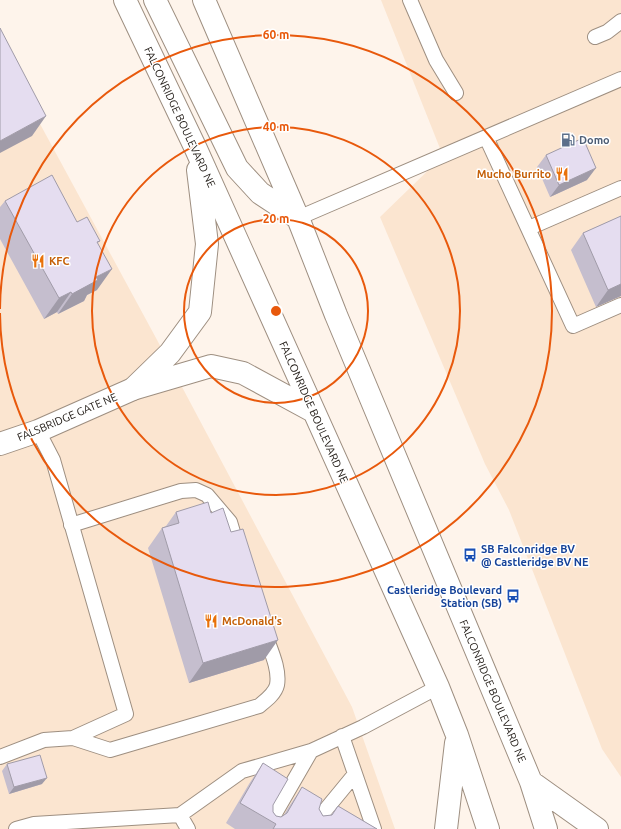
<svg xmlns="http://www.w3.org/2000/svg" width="621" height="829" font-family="Ubuntu,sans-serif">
  <rect width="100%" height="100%" fill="#fef4eb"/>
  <path fill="#fbe5d0" d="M 381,0 L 621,0 L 621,777 L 602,749 L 509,510 L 485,464 L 380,217 L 443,156 Z
    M 0,50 L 156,338 L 352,707 L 395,829 L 0,829 Z"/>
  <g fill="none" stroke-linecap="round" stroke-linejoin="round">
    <g stroke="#9e8f81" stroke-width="16">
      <path id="lane" d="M 410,0 L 436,60 L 456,93
        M 595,37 L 607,32 L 621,21
        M 486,137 L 573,326 L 621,305
        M 298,218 L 621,79
        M 529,228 L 621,188
        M 71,525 L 181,491 L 196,490 L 207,495 L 230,522 L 238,549
        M 342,736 L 374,829
        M 73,738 L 110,750 L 259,706 C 265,701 275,694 277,685 C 280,669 270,649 265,634
        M 0,757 L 44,740 L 73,738 L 126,714 L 53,460 L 38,431
        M 180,815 L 188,829
        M 16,829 L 34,824 L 180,815 L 242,771 L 311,751 L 363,727 L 438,687
        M 266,829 L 311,751
        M 313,829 L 318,819 L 355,774"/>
    </g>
    <g stroke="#9e8f81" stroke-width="24">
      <path id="street" d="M 0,444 L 38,431 L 133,389"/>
    </g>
    <g stroke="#9e8f81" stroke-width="24">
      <path id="secondary" d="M 125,0 L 196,149 L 438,687 L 457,735 L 488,829
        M 155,0 L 237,168 L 260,193 L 298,218
        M 204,0 L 298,218 L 336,315 L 531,782 L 546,829
        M 136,388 L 211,366 L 243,373 L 313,411
        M 133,389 L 170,353 L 200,312 L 207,244 L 198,170
        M 531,782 L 597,829
        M 446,829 L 456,743"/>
    </g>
    <use href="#lane" stroke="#fff" stroke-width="14"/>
    <use href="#street" stroke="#fff" stroke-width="22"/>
    <use href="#secondary" stroke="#fff" stroke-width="22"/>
  </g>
  <path fill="#c5bece" d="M 546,155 L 587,180 L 550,197 L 537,167 Z
    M 5,201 L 100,241 L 98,243 L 97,290 L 87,295 L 84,301 L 58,314 L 57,312 L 44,319 L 0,239 L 0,207 Z
    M 621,216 L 621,296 L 596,307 L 571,250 L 583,233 Z
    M 176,512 L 264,660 L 189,683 L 148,548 L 162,528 L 166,526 Z
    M 263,763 L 273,805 L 273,812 L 276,816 L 281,817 L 284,815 L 288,808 L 302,787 L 319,809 L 323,816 L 331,815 L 338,806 L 377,829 L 235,829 L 226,823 L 249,784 Z
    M 7,764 L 42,784 L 9,794 L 2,771 Z"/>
  <path fill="#a09ba8" d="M 46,116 L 32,136 L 0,153 L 0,141 Z
    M 596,168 L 587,180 L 550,197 L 559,185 Z
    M 112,269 L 97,290 L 87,295 L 84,301 L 58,314 L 72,294 L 96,277 Z
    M 621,284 L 621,296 L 596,307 L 608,290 Z
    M 71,292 L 57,312 L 44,319 L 59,298 Z
    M 278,640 L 264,660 L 189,683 L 203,663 Z
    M 47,778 L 42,784 L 9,794 L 14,787 Z"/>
  <path fill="#e5ddf0" stroke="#a09ba8" d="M 0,28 L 46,116 L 0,141 Z
    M 583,138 L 596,168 L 559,185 L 546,155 Z
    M 52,175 L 77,222 L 87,217 L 100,241 L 97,242 L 112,269 L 96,277 L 98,280 L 72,294 L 71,292 L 59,298 L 5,201 Z
    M 621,216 L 621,284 L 608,290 L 583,233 Z
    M 208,502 L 211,513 L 223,508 L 231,532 L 243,529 L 278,640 L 203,663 L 162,528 L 179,523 L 176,512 Z
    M 40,755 L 47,778 L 14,787 L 7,764 Z
    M 263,763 L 288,779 L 273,805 L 273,812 L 276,816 L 281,817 L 287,813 L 302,787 L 322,799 L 319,809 L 323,816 L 332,815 L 338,806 L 377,829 L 273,829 L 276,824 L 240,803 Z"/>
  <g fill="none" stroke="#e8590c" stroke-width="2">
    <circle cx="276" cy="311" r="92"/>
    <circle cx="276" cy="311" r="184"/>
    <path d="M0 309A276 276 0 1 1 0 313"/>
  </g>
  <defs>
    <g id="fuel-bare" transform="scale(1.08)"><path d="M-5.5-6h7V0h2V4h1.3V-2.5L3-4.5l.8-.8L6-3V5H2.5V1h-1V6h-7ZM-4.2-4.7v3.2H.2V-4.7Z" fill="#5c6f8a" stroke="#fff" stroke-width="2.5" paint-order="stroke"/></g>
    <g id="restaurant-bare" transform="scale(1.08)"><path d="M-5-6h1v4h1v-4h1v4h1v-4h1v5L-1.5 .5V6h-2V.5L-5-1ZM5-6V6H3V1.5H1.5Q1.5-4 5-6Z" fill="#e8710a" stroke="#fff" stroke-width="2.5" paint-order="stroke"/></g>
    <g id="bus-bare" transform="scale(1.08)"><path d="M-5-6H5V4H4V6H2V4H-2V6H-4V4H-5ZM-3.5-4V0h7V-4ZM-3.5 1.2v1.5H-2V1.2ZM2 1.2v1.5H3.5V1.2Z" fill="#1a4fb4" stroke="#fff" stroke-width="2.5" paint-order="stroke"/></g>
  </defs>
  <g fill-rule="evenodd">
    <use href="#fuel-bare" x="568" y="140"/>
    <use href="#restaurant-bare" x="562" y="174"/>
    <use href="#restaurant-bare" x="38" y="261"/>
    <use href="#bus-bare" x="470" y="555"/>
    <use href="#bus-bare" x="513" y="596"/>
    <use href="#restaurant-bare" x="211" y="621"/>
  </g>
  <g text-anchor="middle" stroke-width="3" stroke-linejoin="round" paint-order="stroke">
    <g font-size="11" fill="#1e1813" stroke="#fff">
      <text transform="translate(180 117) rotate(65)" y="4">FALCONRIDGE BOULEVARD NE</text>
      <text transform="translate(314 412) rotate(66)" y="4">FALCONRIDGE BOULEVARD NE</text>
      <text transform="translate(67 417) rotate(-23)" y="4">FALSBRIDGE GATE NE</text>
      <text transform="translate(493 691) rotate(67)" y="4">FALCONRIDGE BOULEVARD NE</text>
    </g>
    <g font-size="11" font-weight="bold" fill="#4e5e75" stroke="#fff" text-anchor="start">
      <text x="579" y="144">Domo</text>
    </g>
    <g font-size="11" font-weight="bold" fill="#c56008" stroke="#fff" text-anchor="start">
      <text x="551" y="178" text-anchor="end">Mucho Burrito</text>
      <text x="49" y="265">KFC</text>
      <text x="222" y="625">McDonald's</text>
    </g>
    <g font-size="11" font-weight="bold" fill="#164399" stroke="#fff" text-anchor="start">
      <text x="481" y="553">SB Falconridge BV<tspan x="481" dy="13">@ Castleridge BV NE</tspan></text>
      <text x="502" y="594" text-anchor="end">Castleridge Boulevard<tspan x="502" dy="13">Station (SB)</tspan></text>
    </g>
  </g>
  <circle cx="276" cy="311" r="6" fill="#e8590c" stroke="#fff" stroke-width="2"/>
  <g font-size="12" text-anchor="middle" font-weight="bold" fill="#e8590c" stroke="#fff" stroke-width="3" stroke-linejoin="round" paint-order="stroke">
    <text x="276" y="39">60 m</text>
    <text x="276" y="131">40 m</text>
    <text x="276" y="223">20 m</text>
  </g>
</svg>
